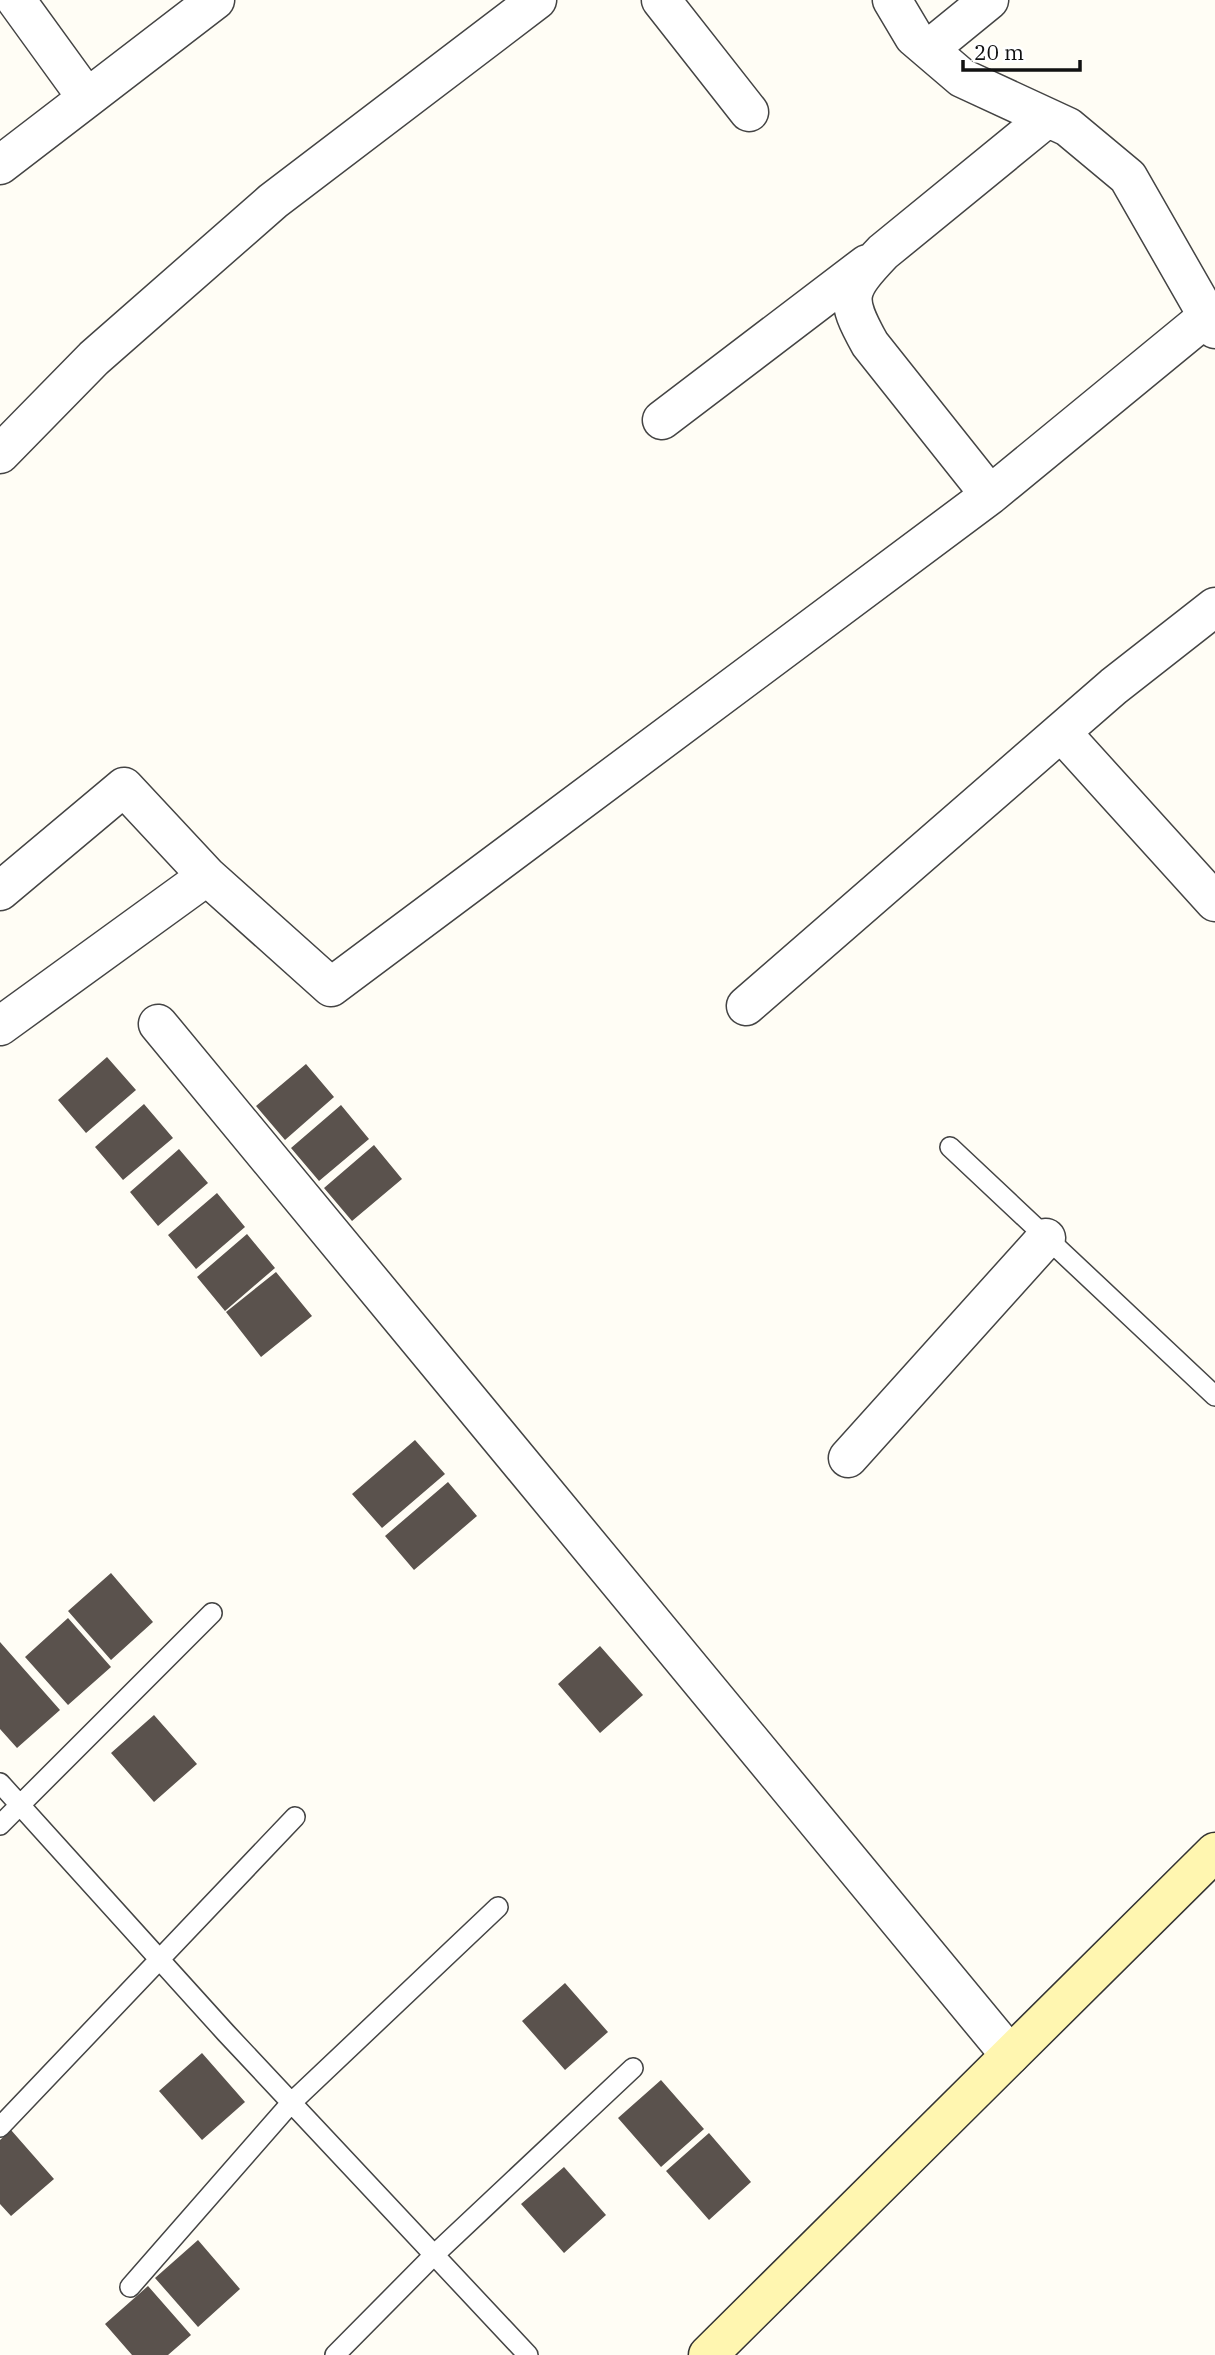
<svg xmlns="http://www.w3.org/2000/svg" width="1215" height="2355" font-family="'IBM Plex Serif',serif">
  <rect width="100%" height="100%" fill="#fffdf5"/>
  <path fill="#5a524d" d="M 107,1057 L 136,1090 L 86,1133 L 58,1100 Z
    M 306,1064 L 334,1097 L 285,1140 L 256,1106 Z
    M 144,1104 L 173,1138 L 123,1180 L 95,1147 Z
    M 341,1105 L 369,1139 L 319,1181 L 291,1148 Z
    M 374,1145 L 402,1179 L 352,1221 L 324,1188 Z
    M 179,1149 L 208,1183 L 158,1226 L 130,1192 Z
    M 217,1193 L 245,1227 L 196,1269 L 168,1235 Z
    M 247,1234 L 275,1268 L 225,1311 L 197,1277 Z
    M 276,1272 L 312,1316 L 261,1357 L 226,1312 Z
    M 415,1440 L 445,1474 L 382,1528 L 352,1494 Z
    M 448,1482 L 477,1516 L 414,1570 L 385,1536 Z
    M 111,1573 L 153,1622 L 111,1660 L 68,1611 Z
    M 68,1618 L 111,1667 L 68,1705 L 25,1657 Z
    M 0,1642 L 60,1710 L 17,1748 L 0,1729 Z
    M 600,1646 L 643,1695 L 600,1733 L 558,1684 Z
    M 154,1715 L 197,1764 L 154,1802 L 111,1753 Z
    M 565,1983 L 608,2032 L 565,2070 L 522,2021 Z
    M 202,2053 L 245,2102 L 202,2140 L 159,2091 Z
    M 661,2080 L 704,2129 L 661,2167 L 618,2118 Z
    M 11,2130 L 54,2179 L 11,2216 L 0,2204 L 0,2140 Z
    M 709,2133 L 751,2182 L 709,2220 L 666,2171 Z
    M 564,2167 L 606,2215 L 564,2253 L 521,2204 Z
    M 198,2240 L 240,2289 L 198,2327 L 155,2278 Z
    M 148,2286 L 191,2335 L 168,2355 L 132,2355 L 105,2324 Z"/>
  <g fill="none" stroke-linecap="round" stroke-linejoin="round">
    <g stroke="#444" stroke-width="22">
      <path id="lane" d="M 950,1147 L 1215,1396
        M 0,1783 L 226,2033 L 528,2355
        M 0,1825 L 212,1613
        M 0,2127 L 295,1817
        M 130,2287 L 291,2103 L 498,1907
        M 335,2355 L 434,2255 L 633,2068"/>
    </g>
    <g stroke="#444" stroke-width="41">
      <path id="street" d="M 16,0 L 87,98
        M 661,0 L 749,112
        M 892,0 L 914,37 L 962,78 L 1068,127 L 1128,177 L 1215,329
        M 929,49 L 989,0
        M 0,165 L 215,0
        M 662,420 L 867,264
        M 0,454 L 94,358 L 273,201 L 537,0
        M 990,495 L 870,344 C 844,297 846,291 883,252 L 1047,118
        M 1061,732 L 1215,902
        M 0,891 L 124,787 L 207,876
        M 746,1006 L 1114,686 L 1215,607
        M 158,1024 L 1010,2055
        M 0,1026 L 207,876 L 331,987 L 990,495 L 1208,316
        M 848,1458 L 1046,1238"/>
    </g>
    <g stroke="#333" stroke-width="41">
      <path id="secondary" d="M 708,2355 L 1215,1852"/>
    </g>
    <use href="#lane" stroke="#fff" stroke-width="19"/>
    <use href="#street" stroke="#fff" stroke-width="38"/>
    <use href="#secondary" stroke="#fff6b0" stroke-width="38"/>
  </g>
  <path d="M963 60v10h117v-10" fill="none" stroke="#111111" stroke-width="3.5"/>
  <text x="974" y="60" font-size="21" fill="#111111" stroke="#ffffff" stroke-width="5" paint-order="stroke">20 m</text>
</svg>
